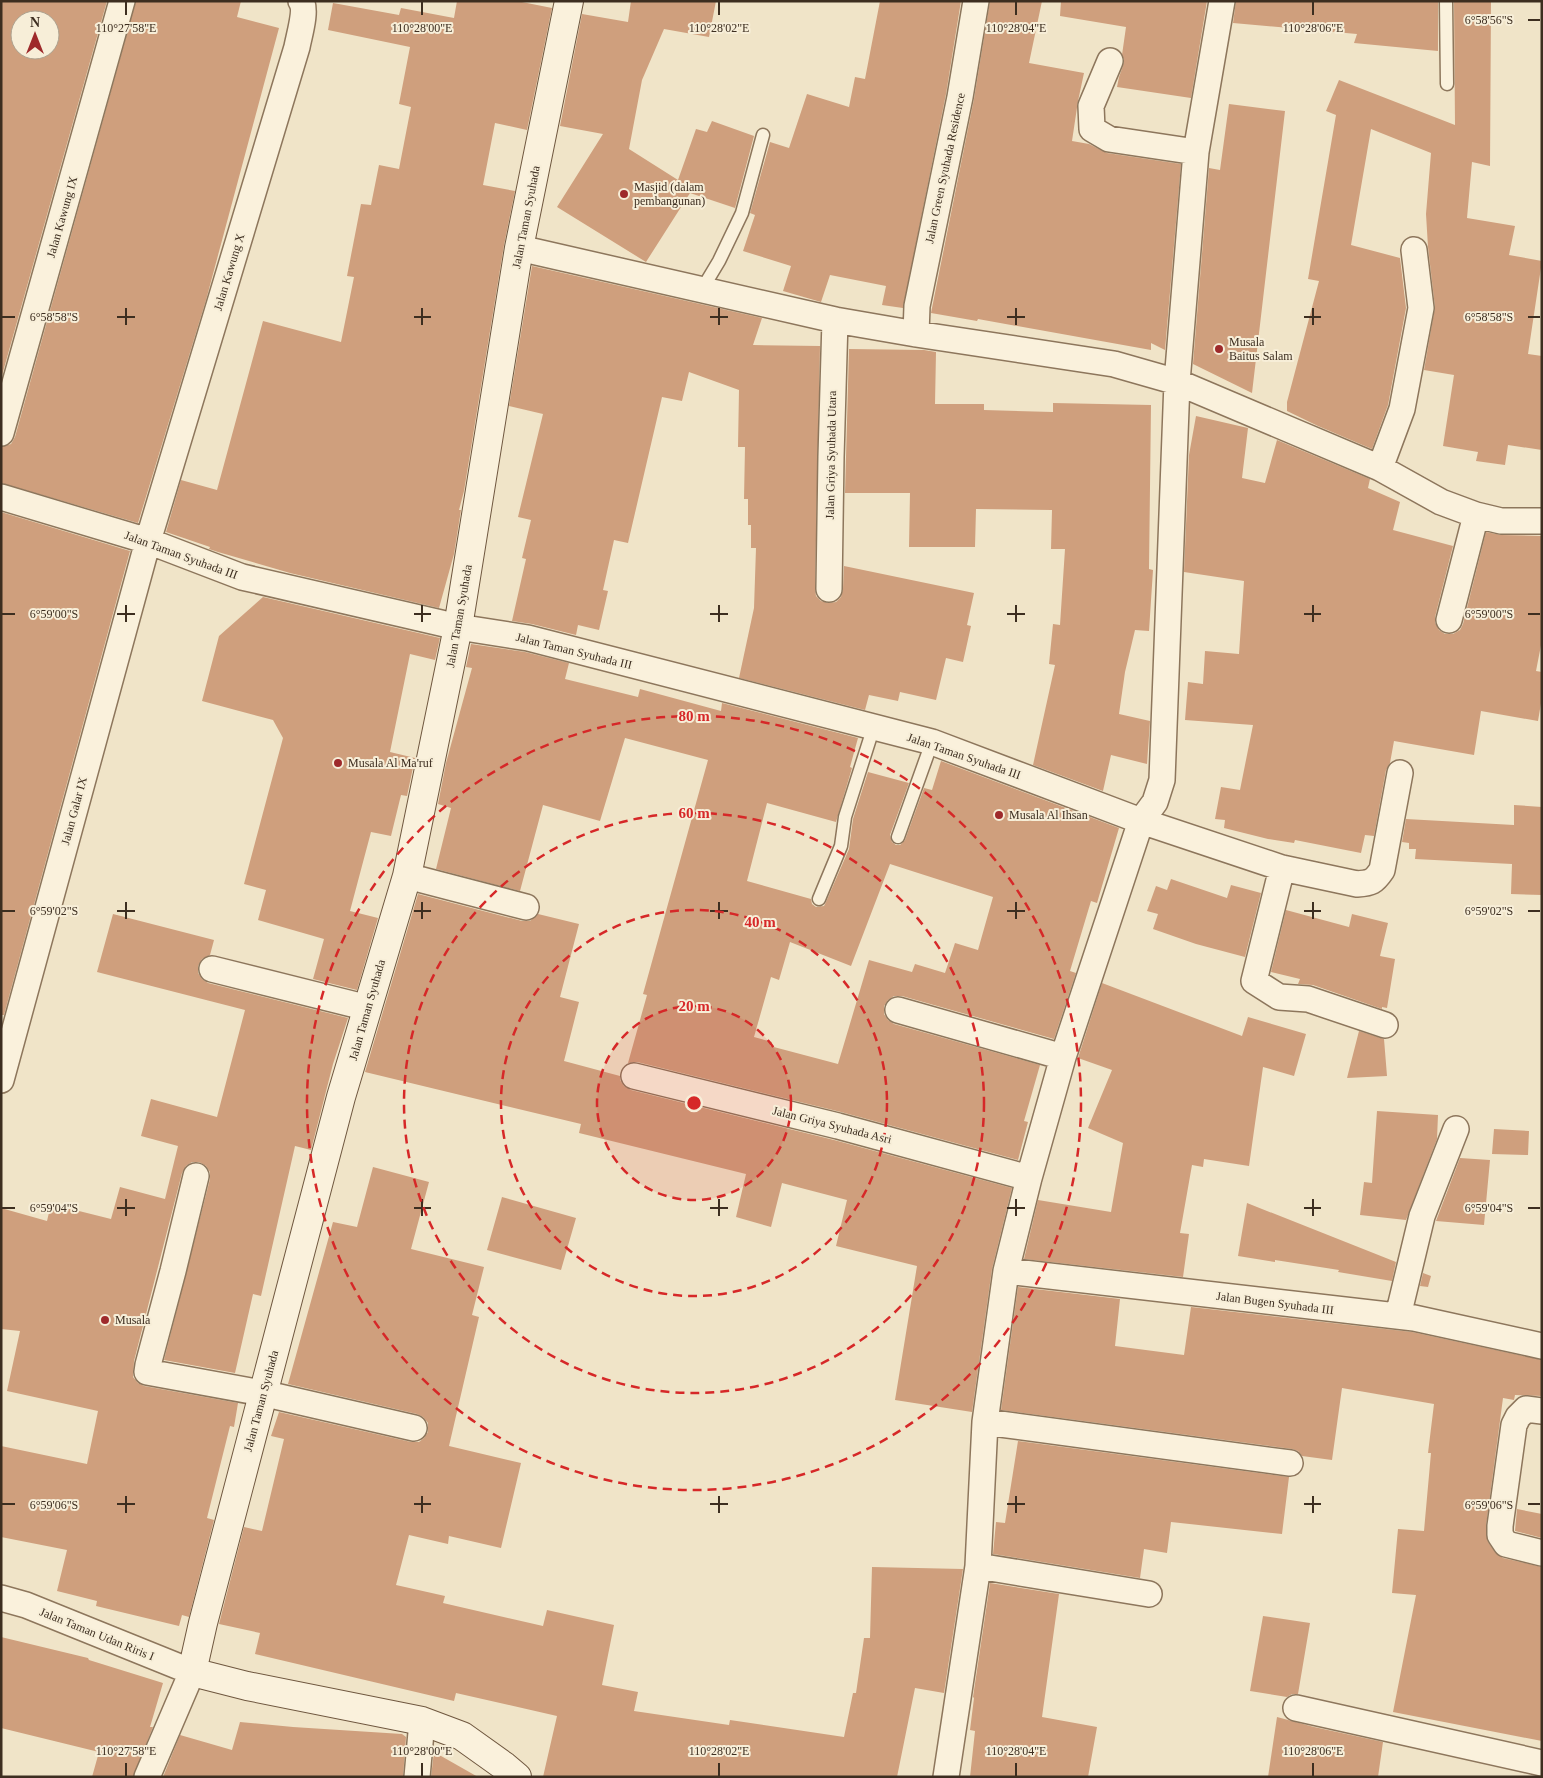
<svg xmlns="http://www.w3.org/2000/svg" width="1543" height="1778" font-family="'Times New Roman',serif">
  <rect width="100%" height="100%" fill="#f0e4c8"/>
  <path fill="#cf9f7d" fill-rule="evenodd" d="M 1,1 L 107,1 L 1,379 ZM 20,20 L 50,20 L 50,50 L 20,50 Z
    M 136,1 L 241,1 L 237,17 L 279,28 L 206,300 L 138,523 L 1,483 L 1,447 L 11,444 L 15,437 Z
    M 457,1 L 517,1 L 552,8 L 527,130 L 495,123 L 483,185 L 515,191 L 504,245 L 464,491 L 459,510 L 461,510 L 454,554 L 439,608 L 290,573 L 218,552 L 209,549 L 210,547 L 166,532 L 181,480 L 217,490 L 263,321 L 341,342 L 354,277 L 347,276 L 361,204 L 371,205 L 379,165 L 399,169 L 411,107 L 399,104 L 410,47 L 328,30 L 333,3 L 399,15 L 401,8 L 454,18 Z
    M 631,1 L 716,1 L 709,37 L 664,29 L 642,80 L 629,149 L 678,180 L 696,129 L 707,132 L 712,121 L 754,136 L 735,208 L 690,193 L 646,262 L 557,207 L 603,134 L 560,126 L 582,14 L 628,22 Z
    M 880,1 L 961,1 L 946,94 L 903,308 L 882,305 L 886,286 L 830,275 L 821,302 L 783,291 L 791,266 L 743,251 L 755,215 L 750,213 L 770,142 L 789,148 L 807,94 L 849,107 L 855,77 L 865,79 Z
    M 990,1 L 1042,1 L 1029,63 L 1084,73 L 1078,101 L 1072,141 L 1089,144 L 1107,153 L 1181,164 L 1165,350 L 1151,343 L 1151,350 L 978,319 L 977,321 L 931,313 L 974,99 Z
    M 1061,1 L 1207,1 L 1191,98 L 1117,87 L 1119,77 L 1123,66 L 1124,60 L 1122,55 L 1126,27 L 1060,16 Z
    M 1236,1 L 1438,1 L 1438,51 L 1354,43 L 1357,34 L 1233,23 Z
    M 1454,1 L 1491,1 L 1490,166 L 1472,162 L 1467,218 L 1515,226 L 1509,255 L 1542,261 L 1528,354 L 1542,356 L 1542,450 L 1508,445 L 1505,465 L 1476,461 L 1478,452 L 1443,446 L 1454,375 L 1424,370 L 1435,307 L 1428,247 L 1426,214 L 1431,153 L 1371,129 L 1351,245 L 1400,258 L 1406,308 L 1388,405 L 1372,449 L 1318,426 L 1287,411 L 1287,402 L 1319,281 L 1308,279 L 1336,115 L 1326,111 L 1339,80 L 1455,125 Z
    M 1229,104 L 1285,111 L 1252,393 L 1193,364 L 1209,168 L 1220,170 Z
    M 532,266 L 762,318 L 753,345 L 820,346 L 815,589 L 816,596 L 821,601 L 828,603 L 836,602 L 841,597 L 843,589 L 844,566 L 974,593 L 967,625 L 971,626 L 963,662 L 946,658 L 936,700 L 900,692 L 898,701 L 869,695 L 865,710 L 739,678 L 754,608 L 756,548 L 751,548 L 751,525 L 748,525 L 748,499 L 744,499 L 745,447 L 738,447 L 739,390 L 689,372 L 682,401 L 662,397 L 628,543 L 614,540 L 603,590 L 608,591 L 599,630 L 578,625 L 576,635 L 532,624 L 512,621 L 526,559 L 522,558 L 531,520 L 518,517 L 543,414 L 509,406 Z
    M 849,349 L 924,350 L 936,352 L 935,404 L 984,404 L 984,410 L 1053,412 L 1053,403 L 1151,405 L 1149,569 L 1153,570 L 1149,631 L 1135,630 L 1125,672 L 1119,714 L 1150,721 L 1147,764 L 1111,755 L 1103,791 L 1033,765 L 1055,665 L 1049,664 L 1053,624 L 1060,625 L 1065,549 L 1051,549 L 1052,510 L 976,509 L 975,547 L 909,547 L 910,493 L 845,493 Z
    M 1196,416 L 1248,428 L 1242,478 L 1265,483 L 1277,440 L 1370,479 L 1368,488 L 1400,502 L 1393,530 L 1453,546 L 1435,617 L 1435,623 L 1439,630 L 1445,634 L 1453,634 L 1460,630 L 1463,624 L 1486,532 L 1501,535 L 1542,536 L 1542,640 L 1536,671 L 1542,672 L 1542,697 L 1538,721 L 1481,711 L 1474,755 L 1394,741 L 1390,763 L 1386,770 L 1374,836 L 1365,835 L 1361,853 L 1295,840 L 1294,843 L 1268,839 L 1224,828 L 1225,820 L 1215,819 L 1221,787 L 1240,790 L 1253,725 L 1185,720 L 1188,682 L 1203,684 L 1205,651 L 1239,654 L 1244,581 L 1184,572 L 1189,455 Z
    M 1,512 L 130,551 L 4,1015 L 1,1015 Z
    M 263,597 L 440,638 L 435,660 L 410,654 L 390,752 L 415,758 L 407,796 L 401,795 L 391,836 L 371,832 L 350,911 L 378,918 L 357,990 L 313,979 L 324,939 L 258,920 L 266,890 L 244,884 L 283,738 L 273,720 L 202,701 L 219,636 Z
    M 471,644 L 525,652 L 569,663 L 565,679 L 638,697 L 640,689 L 721,711 L 722,703 L 858,738 L 850,767 L 852,768 L 836,822 L 767,803 L 747,881 L 811,899 L 812,904 L 816,907 L 824,906 L 826,902 L 849,849 L 853,819 L 868,772 L 909,783 L 890,835 L 892,842 L 896,845 L 900,845 L 905,840 L 924,788 L 932,790 L 941,761 L 1119,828 L 1097,903 L 1091,901 L 1070,971 L 1076,973 L 1054,1039 L 902,996 L 894,996 L 888,1000 L 884,1006 L 884,1014 L 888,1020 L 894,1024 L 1040,1065 L 1024,1121 L 1028,1122 L 1018,1160 L 841,1112 L 637,1062 L 628,1063 L 647,995 L 643,994 L 708,760 L 625,738 L 600,821 L 543,805 L 520,891 L 436,869 L 451,808 L 438,804 L 446,763 L 472,668 L 466,667 ZM 890,864 L 993,897 L 978,950 L 955,943 L 945,973 L 915,964 L 912,972 L 869,960 L 838,1064 L 770,1046 L 772,1042 L 754,1037 L 771,977 L 779,980 L 790,942 L 851,966 Z
    M 1514,805 L 1542,807 L 1542,895 L 1511,894 L 1512,864 L 1415,859 L 1416,849 L 1409,849 L 1409,843 L 1402,842 L 1406,819 L 1514,825 Z
    M 1171,879 L 1227,898 L 1231,885 L 1261,893 L 1245,957 L 1196,944 L 1153,929 L 1158,914 L 1147,911 L 1156,886 L 1167,890 Z
    M 418,894 L 522,921 L 530,921 L 538,914 L 579,924 L 560,997 L 579,1002 L 564,1061 L 620,1076 L 620,1080 L 624,1086 L 631,1090 L 834,1140 L 1012,1188 L 992,1269 L 972,1412 L 895,1400 L 917,1266 L 836,1246 L 847,1200 L 782,1183 L 771,1227 L 736,1217 L 746,1174 L 579,1133 L 581,1124 L 365,1072 Z
    M 1286,910 L 1349,927 L 1352,914 L 1388,923 L 1380,956 L 1395,959 L 1387,1008 L 1382,1007 L 1382,1009 L 1313,985 L 1298,984 L 1300,979 L 1271,972 Z
    M 113,914 L 214,940 L 210,955 L 202,959 L 198,966 L 198,973 L 202,979 L 208,983 L 348,1018 L 333,1064 L 311,1150 L 295,1146 L 261,1296 L 253,1294 L 235,1373 L 164,1360 L 210,1179 L 210,1172 L 206,1166 L 199,1162 L 192,1162 L 186,1166 L 182,1173 L 134,1361 L 133,1377 L 138,1383 L 144,1386 L 238,1403 L 234,1427 L 230,1426 L 207,1518 L 214,1520 L 189,1617 L 182,1615 L 179,1626 L 96,1606 L 97,1601 L 57,1591 L 67,1550 L 1,1537 L 1,1446 L 87,1464 L 98,1411 L 7,1391 L 20,1331 L 1,1329 L 1,1208 L 47,1221 L 51,1204 L 111,1219 L 120,1187 L 165,1199 L 178,1146 L 141,1136 L 151,1099 L 217,1117 L 245,1010 L 97,972 Z
    M 1102,983 L 1242,1036 L 1248,1017 L 1306,1034 L 1294,1076 L 1263,1067 L 1249,1166 L 1204,1159 L 1203,1167 L 1192,1165 L 1180,1233 L 1189,1234 L 1183,1277 L 1024,1259 L 1038,1200 L 1111,1212 L 1123,1143 L 1088,1128 L 1112,1070 L 1078,1058 Z
    M 1359,1031 L 1384,1039 L 1387,1076 L 1347,1078 Z
    M 1377,1111 L 1438,1115 L 1437,1139 L 1406,1220 L 1360,1215 L 1364,1182 L 1372,1183 Z
    M 1494,1129 L 1529,1131 L 1528,1155 L 1492,1154 Z
    M 1460,1158 L 1490,1160 L 1484,1225 L 1436,1221 Z
    M 373,1167 L 429,1182 L 411,1249 L 484,1267 L 472,1315 L 479,1317 L 449,1446 L 521,1463 L 501,1548 L 449,1536 L 448,1544 L 409,1535 L 396,1585 L 445,1596 L 443,1603 L 543,1626 L 547,1610 L 614,1625 L 602,1685 L 638,1692 L 634,1711 L 729,1725 L 730,1720 L 844,1737 L 853,1693 L 856,1693 L 864,1638 L 870,1638 L 872,1567 L 963,1569 L 944,1693 L 915,1688 L 897,1777 L 543,1777 L 557,1716 L 456,1693 L 454,1701 L 255,1654 L 260,1633 L 219,1624 L 244,1527 L 262,1531 L 284,1439 L 271,1436 L 279,1412 L 411,1442 L 419,1442 L 424,1438 L 428,1432 L 428,1423 L 423,1417 L 417,1414 L 288,1384 L 333,1222 L 357,1227 Z
    M 502,1197 L 576,1218 L 561,1270 L 487,1250 Z
    M 1247,1203 L 1396,1262 L 1392,1281 L 1338,1272 L 1339,1270 L 1275,1260 L 1275,1262 L 1238,1256 Z
    M 1423,1273 L 1431,1276 L 1428,1287 L 1420,1286 Z
    M 1018,1287 L 1120,1299 L 1115,1346 L 1184,1355 L 1191,1307 L 1412,1332 L 1542,1360 L 1542,1396 L 1515,1395 L 1514,1400 L 1503,1398 L 1486,1526 L 1488,1542 L 1495,1552 L 1503,1558 L 1542,1567 L 1542,1741 L 1393,1712 L 1416,1595 L 1392,1593 L 1398,1529 L 1424,1531 L 1431,1453 L 1428,1453 L 1434,1404 L 1342,1388 L 1332,1460 L 1302,1456 L 1298,1451 L 1292,1449 L 1001,1410 Z
    M 1018,1441 L 1289,1477 L 1282,1534 L 1171,1522 L 1167,1553 L 1144,1549 L 1140,1578 L 993,1554 L 996,1522 L 1005,1523 Z
    M 1517,1509 L 1542,1514 L 1542,1538 L 1515,1531 Z
    M 990,1583 L 1059,1594 L 1042,1717 L 1097,1727 L 1088,1777 L 970,1777 L 975,1731 L 970,1730 L 974,1698 L 973,1697 Z
    M 1263,1616 L 1310,1623 L 1298,1694 L 1292,1694 L 1287,1697 L 1250,1691 Z
    M 1,1637 L 88,1658 L 89,1660 L 163,1683 L 150,1727 L 153,1727 L 133,1777 L 92,1777 L 99,1752 L 1,1728 Z
    M 1277,1717 L 1314,1727 L 1383,1742 L 1378,1777 L 1268,1777 Z
    M 240,1722 L 293,1727 L 402,1734 L 406,1737 L 403,1777 L 163,1777 L 180,1735 L 232,1750 Z
    M 434,1752 L 478,1777 L 431,1777 Z"/>
  <g fill="none" stroke-linecap="round" stroke-linejoin="round">
    <g stroke="#8d765c" stroke-width="15">
      <path id="lane" d="M 1446,1 L 1447,84
        M 701,291 L 719,261 L 742,213 L 763,135
        M 898,837 L 932,742
        M 819,899 L 841,846 L 845,817 L 874,726"/>
    </g>
    <g stroke="#8d765c" stroke-width="28">
      <path id="street" d="M 1110,61 L 1091,106 L 1092,129 L 1109,139 L 1196,152
        M 519,248 L 835,320 L 916,334 L 1114,364 L 1177,382 L 1380,468 L 1441,502 L 1476,515 L 1501,521 L 1542,521
        M 916,334 L 917,306 L 960,97 L 976,1
        M 1,433 L 122,1
        M 1380,468 L 1402,409 L 1421,308 L 1414,250
        M 1,497 L 148,541 L 242,577 L 458,627 L 528,638 L 932,742 L 1141,821 L 1282,868 L 1357,884 C 1371,883 1374,882 1382,870 L 1400,773
        M 829,589 L 831,457 L 835,320
        M 1449,620 L 1476,515
        M 1282,868 L 1254,981 L 1279,997 L 1308,999 L 1385,1025
        M 407,876 L 526,907
        M 212,969 L 368,1008
        M 898,1010 L 1063,1057
        M 634,1076 L 838,1126 L 1029,1178
        M 1,1080 L 148,541 L 297,47 C 299,36 307,10 301,1
        M 196,1176 L 173,1271 L 148,1365 L 147,1372 L 262,1393 L 414,1428
        M 1006,1271 L 1414,1318 L 1542,1346
        M 1398,1316 L 1422,1216 L 1456,1129
        M 1542,1411 L 1526,1409 L 1518,1417 L 1514,1425 L 1500,1526 L 1500,1535 L 1506,1544 L 1542,1553
        M 985,1422 L 1290,1463
        M 978,1566 L 1149,1594
        M 1,1598 L 26,1605 L 192,1672 L 147,1777
        M 1296,1708 L 1542,1763
        M 417,1777 L 422,1721
        M 946,1777 L 978,1566 L 985,1422 L 1006,1271 L 1029,1178 L 1063,1057 L 1141,821 L 1155,802 L 1162,780 L 1177,382 L 1196,152 L 1222,1"/>
    </g>
    <g stroke="#6f573f" stroke-width="30">
      <path id="secondary" d="M 517,1777 L 504,1766 L 462,1736 L 422,1721 L 247,1686 L 192,1672 L 203,1623 L 341,1097 L 407,876 L 458,627 L 519,248 L 569,1"/>
    </g>
    <use href="#lane" stroke="#faf1dc" stroke-width="12"/>
    <use href="#street" stroke="#faf1dc" stroke-width="25"/>
    <use href="#secondary" stroke="#faf1dc" stroke-width="28"/>
  </g>
  <path fill="none" stroke="#3d2e20" stroke-width="2" d="M 126,2 L 126,15M 422,2 L 422,15M 719,2 L 719,15M 1016,2 L 1016,15M 1313,2 L 1313,15M 1528,20 L 1540,20M 126,308 L 126,325M 422,308 L 422,325M 719,308 L 719,325M 1016,308 L 1016,325M 1313,308 L 1313,325M 2,317 L 15,317M 117,317 L 135,317M 414,317 L 431,317M 710,317 L 728,317M 1007,317 L 1025,317M 1304,317 L 1321,317M 1528,317 L 1540,317M 126,605 L 126,622M 422,605 L 422,622M 719,605 L 719,622M 1016,605 L 1016,622M 1313,605 L 1313,622M 2,614 L 15,614M 117,614 L 135,614M 414,614 L 431,614M 710,614 L 728,614M 1007,614 L 1025,614M 1304,614 L 1321,614M 1528,614 L 1540,614M 126,902 L 126,919M 422,902 L 422,919M 719,902 L 719,919M 1016,902 L 1016,919M 1313,902 L 1313,919M 2,911 L 15,911M 117,911 L 135,911M 414,911 L 431,911M 710,911 L 728,911M 1007,911 L 1025,911M 1304,911 L 1321,911M 1528,911 L 1540,911M 126,1199 L 126,1216M 422,1199 L 422,1216M 719,1199 L 719,1216M 1016,1199 L 1016,1216M 1313,1199 L 1313,1216M 2,1208 L 15,1208M 117,1208 L 135,1208M 414,1208 L 431,1208M 710,1208 L 728,1208M 1007,1208 L 1025,1208M 1304,1208 L 1321,1208M 1528,1208 L 1540,1208M 126,1496 L 126,1513M 422,1496 L 422,1513M 719,1496 L 719,1513M 1016,1496 L 1016,1513M 1313,1496 L 1313,1513M 2,1504 L 15,1504M 117,1504 L 135,1504M 414,1504 L 431,1504M 710,1504 L 728,1504M 1007,1504 L 1025,1504M 1304,1504 L 1321,1504M 1528,1504 L 1540,1504M 126,1763 L 126,1776M 422,1763 L 422,1776M 719,1763 L 719,1776M 1016,1763 L 1016,1776M 1313,1763 L 1313,1776"/>
  <circle cx="694" cy="1103" r="97" fill="#d62828" fill-opacity=".12"/>
  <g fill="none" stroke="#d62828" stroke-width="2.5" stroke-dasharray="9 6">
    <circle cx="694" cy="1103" r="97"/>
    <circle cx="694" cy="1103" r="193"/>
    <circle cx="694" cy="1103" r="290"/>
    <circle cx="694" cy="1103" r="387"/>
  </g>
  <g fill="#9e2a2b" stroke="#f7eed8" stroke-width="2">
    <circle cx="624" cy="194" r="5"/>
    <circle cx="1219" cy="349" r="5"/>
    <circle cx="338" cy="763" r="5"/>
    <circle cx="999" cy="815" r="5"/>
    <circle cx="105" cy="1320" r="5"/>
  </g>
  <g text-anchor="middle" stroke-width="4" stroke-linejoin="round" paint-order="stroke">
    <g font-size="12" fill="#3d2e20" stroke="#f7eed8">
      <text transform="translate(945 168) rotate(-78)" y="4">Jalan Green Syuhada Residence</text>
      <text transform="translate(62 217) rotate(-74)" y="4">Jalan Kawung IX</text>
      <text transform="translate(526 217) rotate(-79)" y="4">Jalan Taman Syuhada</text>
      <text transform="translate(229 272) rotate(-73)" y="4">Jalan Kawung X</text>
      <text transform="translate(831 455) rotate(-89)" y="4">Jalan Griya Syuhada Utara</text>
      <text transform="translate(181 555) rotate(20)" y="4">Jalan Taman Syuhada III</text>
      <text transform="translate(459 616) rotate(-80)" y="4">Jalan Taman Syuhada</text>
      <text transform="translate(574 651) rotate(14)" y="4">Jalan Taman Syuhada III</text>
      <text transform="translate(964 756) rotate(19)" y="4">Jalan Taman Syuhada III</text>
      <text transform="translate(74 811) rotate(-75)" y="4">Jalan Galar IX</text>
      <text transform="translate(367 1010) rotate(-74)" y="4">Jalan Taman Syuhada</text>
      <text transform="translate(832 1125) rotate(14)" y="4">Jalan Griya Syuhada Asri</text>
      <text transform="translate(1275 1303) rotate(7)" y="4">Jalan Bugen Syuhada III</text>
      <text transform="translate(261 1401) rotate(-75)" y="4">Jalan Taman Syuhada</text>
      <text transform="translate(97 1634) rotate(22)" y="4">Jalan Taman Udan Riris I</text>
    </g>
    <g font-size="12" fill="#3d2e20" stroke="#f7eed8" text-anchor="start">
      <text x="634" y="191">Masjid (dalam<tspan x="634" dy="14">pembangunan)</tspan></text>
      <text x="1229" y="346">Musala<tspan x="1229" dy="14">Baitus Salam</tspan></text>
      <text x="348" y="767">Musala Al Ma'ruf</text>
      <text x="1009" y="819">Musala Al Ihsan</text>
      <text x="115" y="1324">Musala</text>
    </g>
  </g>
  <g font-size="12" text-anchor="middle" fill="#3d2e20" stroke="#f7eed8" stroke-width="4" stroke-linejoin="round" paint-order="stroke">
    <text x="1489" y="24">6°58'56"S</text>
    <text x="126" y="32">110°27'58"E</text>
    <text x="422" y="32">110°28'00"E</text>
    <text x="719" y="32">110°28'02"E</text>
    <text x="1016" y="32">110°28'04"E</text>
    <text x="1313" y="32">110°28'06"E</text>
    <text x="54" y="321">6°58'58"S</text>
    <text x="1489" y="321">6°58'58"S</text>
    <text x="54" y="618">6°59'00"S</text>
    <text x="1489" y="618">6°59'00"S</text>
    <text x="54" y="915">6°59'02"S</text>
    <text x="1489" y="915">6°59'02"S</text>
    <text x="54" y="1212">6°59'04"S</text>
    <text x="1489" y="1212">6°59'04"S</text>
    <text x="54" y="1509">6°59'06"S</text>
    <text x="1489" y="1509">6°59'06"S</text>
    <text x="126" y="1755">110°27'58"E</text>
    <text x="422" y="1755">110°28'00"E</text>
    <text x="719" y="1755">110°28'02"E</text>
    <text x="1016" y="1755">110°28'04"E</text>
    <text x="1313" y="1755">110°28'06"E</text>
  </g>
  <circle cx="694" cy="1103" r="8" fill="#d62828" stroke="#f7eed8" stroke-width="2.5"/>
  <g font-size="15" text-anchor="middle" font-weight="bold" fill="#d62828" stroke="#f7eed8" stroke-width="4" stroke-linejoin="round" paint-order="stroke">
    <text x="694" y="721">80 m</text>
    <text x="694" y="818">60 m</text>
    <text x="760" y="927">40 m</text>
    <text x="694" y="1011">20 m</text>
  </g>
  <rect width="1543" height="1778" fill="none" stroke="#3d2e20" stroke-width="5"/>
  <g transform="translate(35 35)"><circle r="24" fill="#f7eed8" stroke="#ada18e"/>
  <path d="M0-4L9 19L0 12L-9 19Z" fill="#9e2a2b"/>
  <text y="-8" font-size="14" font-weight="bold" text-anchor="middle" fill="#3d2e20">N</text>
  </g>
</svg>
